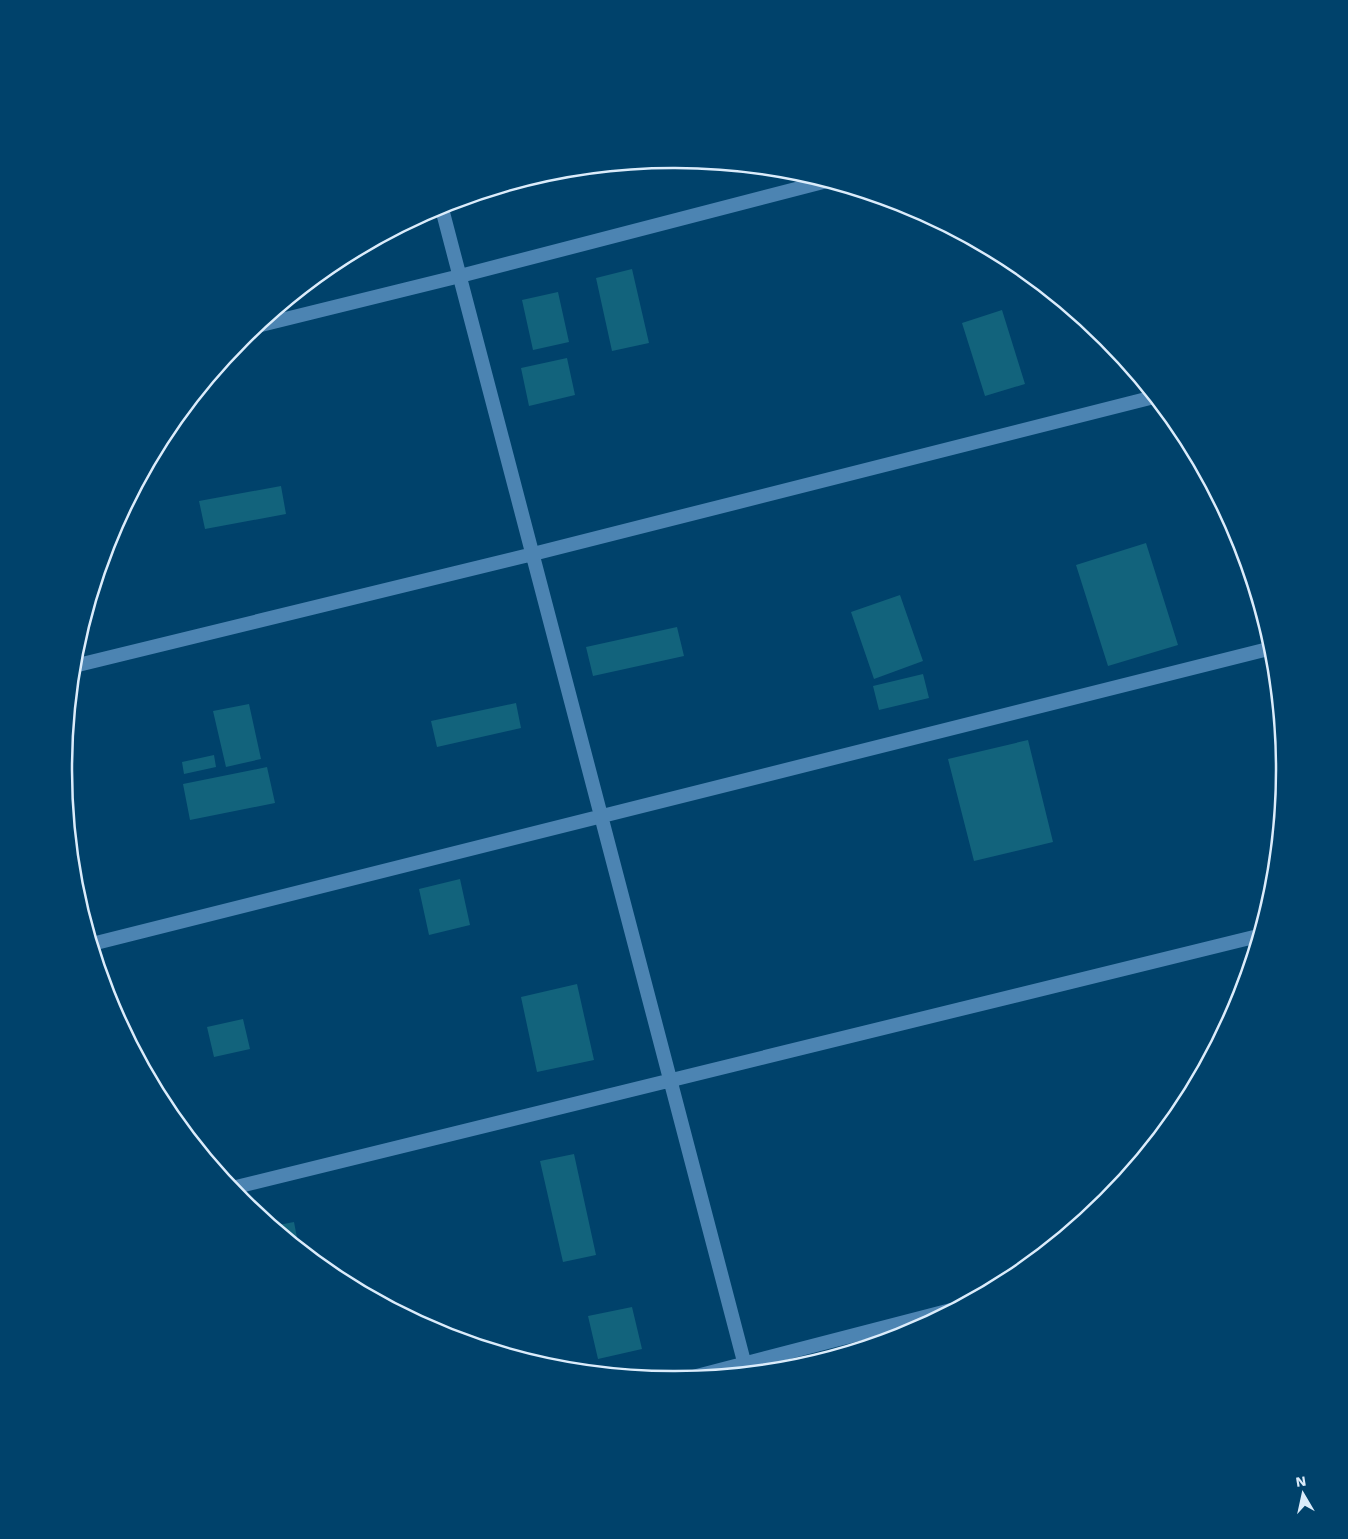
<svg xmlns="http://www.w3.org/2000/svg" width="1348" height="1539" font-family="'Work Sans',sans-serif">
  <rect width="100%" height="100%" fill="#00426b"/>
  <path fill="#12637c" d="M 632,269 L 649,343 L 612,351 L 596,278 Z
    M 558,292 L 569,342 L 533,350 L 522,300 Z
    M 1002,310 L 1025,384 L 985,396 L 962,323 Z
    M 567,358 L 575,395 L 529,406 L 521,368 Z
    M 281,486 L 286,514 L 205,529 L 199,501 Z
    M 1146,543 L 1178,645 L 1108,666 L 1076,565 Z
    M 900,595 L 923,661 L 874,679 L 851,612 Z
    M 677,627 L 684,656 L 593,676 L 586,647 Z
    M 923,674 L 929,698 L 879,710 L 873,686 Z
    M 516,703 L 521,728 L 437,747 L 431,721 Z
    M 249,704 L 261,759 L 226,767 L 213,711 Z
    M 1028,740 L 1053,842 L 974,861 L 948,759 Z
    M 214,755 L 216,767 L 184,774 L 182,762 Z
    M 267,767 L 275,803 L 190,820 L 183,784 Z
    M 460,879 L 470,925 L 429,935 L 419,889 Z
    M 577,984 L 594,1060 L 537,1072 L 521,997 Z
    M 243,1019 L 250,1049 L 214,1057 L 207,1027 Z
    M 574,1154 L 596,1255 L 563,1262 L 540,1161 Z
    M 294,1222 L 299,1248 L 273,1226 Z
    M 632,1307 L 642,1349 L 598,1359 L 588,1316 Z"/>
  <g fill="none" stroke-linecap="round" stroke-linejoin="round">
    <path stroke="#4c84b2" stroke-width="14" d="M 441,205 L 747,1373
      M 257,326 L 460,276 L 827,181
      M 74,666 L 533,554 L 1154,397
      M 92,944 L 1272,648
      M 232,1188 L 1258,936
      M 689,1378 L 951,1310"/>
  </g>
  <path d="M0 0H1348V1539H0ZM673 168H675A601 601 0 0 1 1276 769V770A601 601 0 0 1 675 1371H673A601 601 0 0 1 72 770V769A601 601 0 0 1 673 168Z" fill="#00426b" fill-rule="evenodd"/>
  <path fill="none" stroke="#dbecfb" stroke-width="2.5" d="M673 168H675A601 601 0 0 1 1276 769V770A601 601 0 0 1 675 1371H673A601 601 0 0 1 72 770V769A601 601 0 0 1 673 168Z"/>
  <g transform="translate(1303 1494) rotate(351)" stroke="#00426b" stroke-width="4" paint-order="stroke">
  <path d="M0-4L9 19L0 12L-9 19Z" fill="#dbecfb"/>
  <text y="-8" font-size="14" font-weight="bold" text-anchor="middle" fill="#dbecfb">N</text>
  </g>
</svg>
